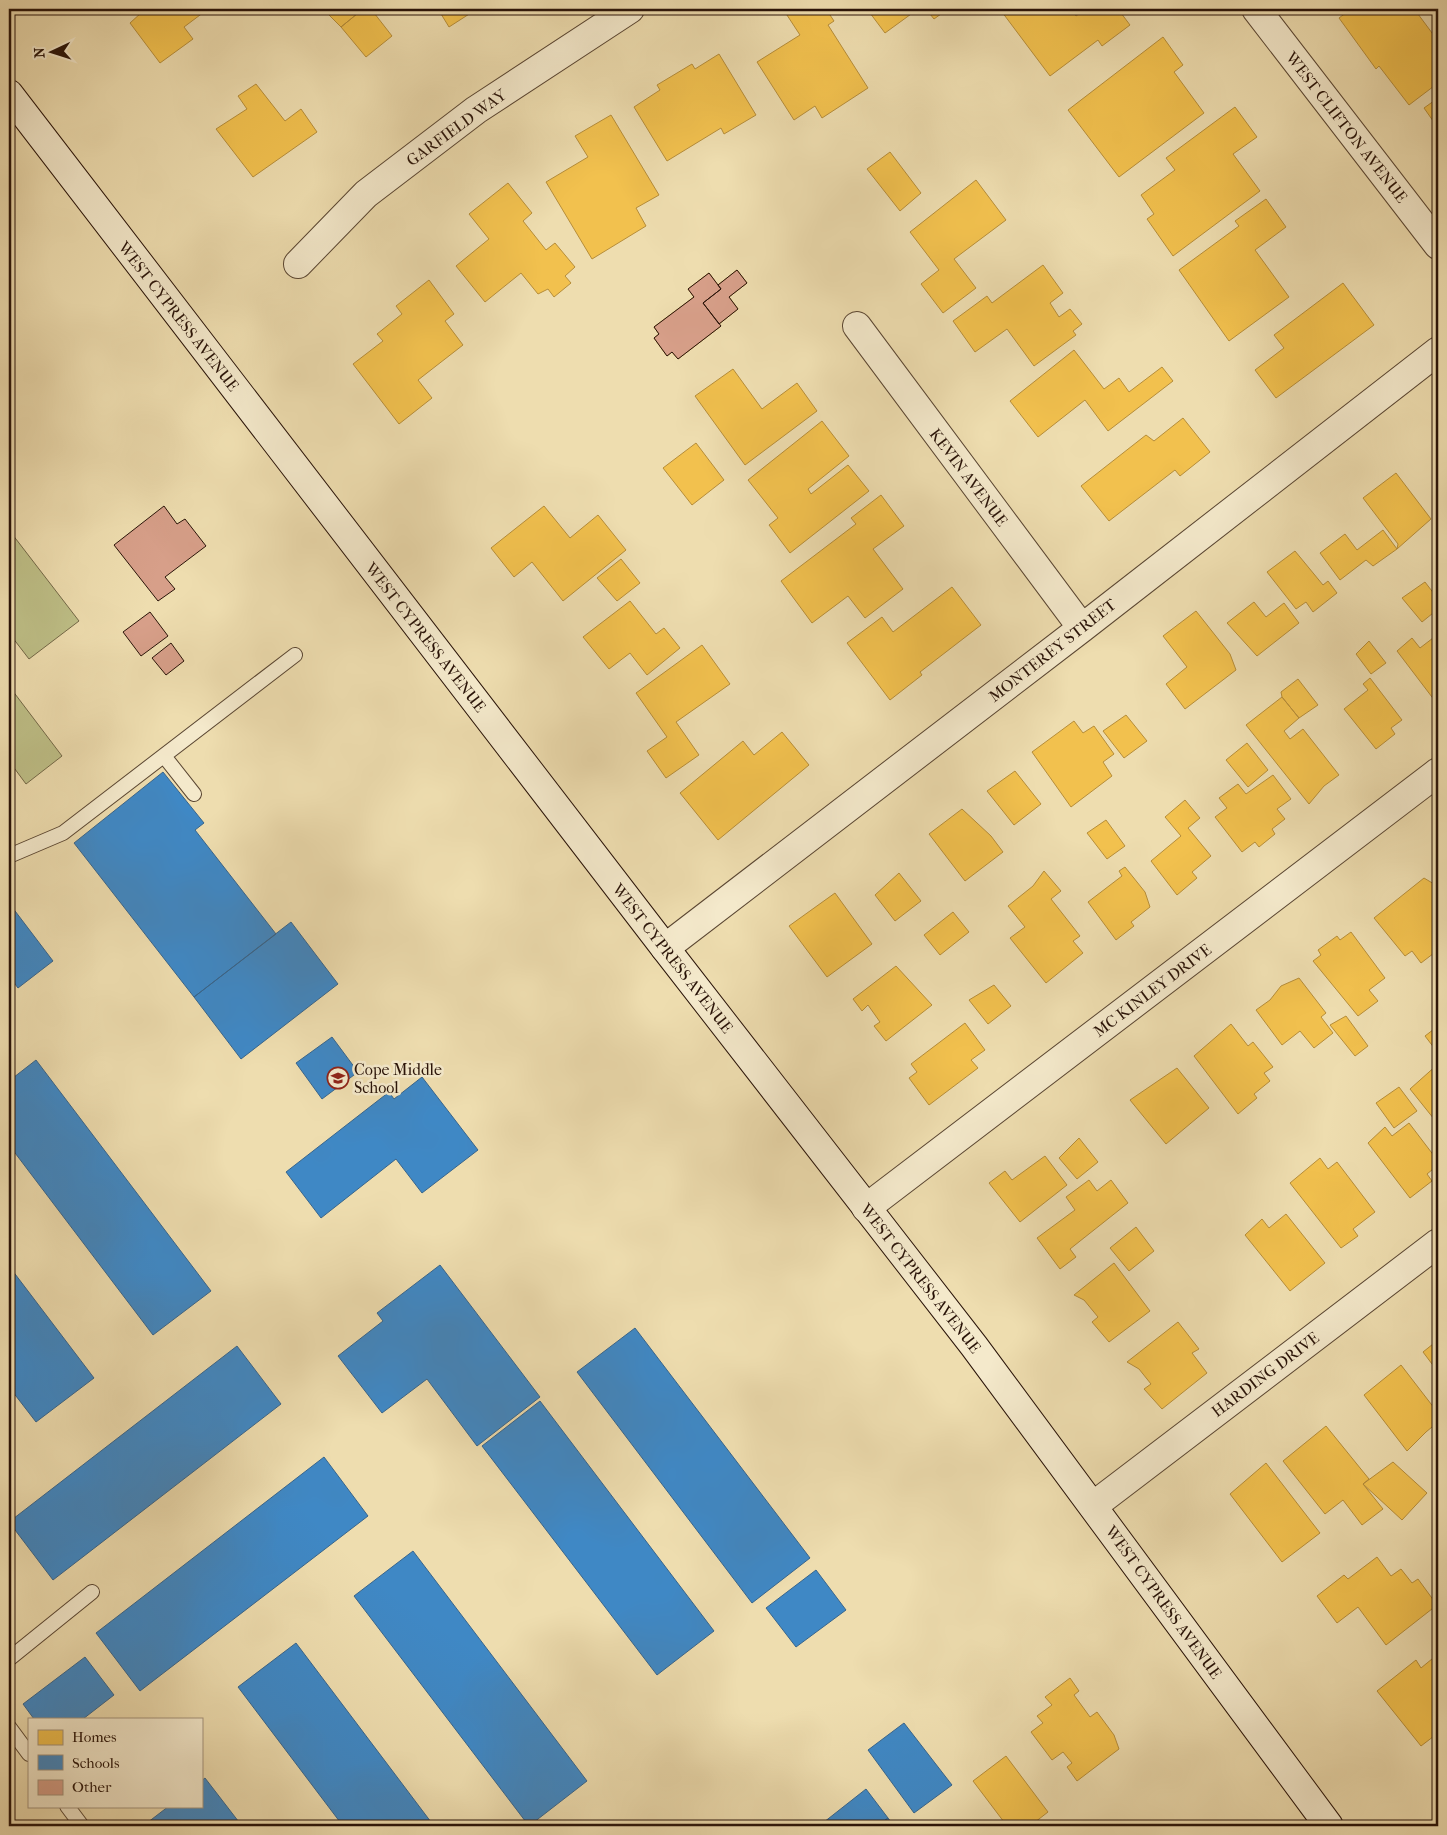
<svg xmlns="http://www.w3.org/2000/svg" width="1447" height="1835" font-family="'IM FELL French Canon',serif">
  <rect width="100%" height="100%" fill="#eeddaf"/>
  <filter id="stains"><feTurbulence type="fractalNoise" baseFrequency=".004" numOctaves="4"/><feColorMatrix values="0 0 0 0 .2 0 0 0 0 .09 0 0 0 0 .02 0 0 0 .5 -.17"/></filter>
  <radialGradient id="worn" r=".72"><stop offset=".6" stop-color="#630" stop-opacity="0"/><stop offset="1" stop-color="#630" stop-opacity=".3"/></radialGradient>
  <path fill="#bebf87" stroke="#746948" d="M 9,530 L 79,621 L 29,659 L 9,633 Z
    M 9,686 L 62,756 L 26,784 L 9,761 Z"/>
  <path fill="#f2c14e" stroke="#b68d39" d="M 138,9 L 208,9 L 184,27 L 193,39 L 160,63 L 130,23 L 141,13 Z
    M 323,9 L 363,9 L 341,27 Z
    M 363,9 L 371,9 L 392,36 L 366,57 L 341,27 Z
    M 438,9 L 477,9 L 449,27 Z
    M 783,9 L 826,9 L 834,21 L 828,25 L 868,88 L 822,118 L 815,106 L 794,120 L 757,62 L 800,35 Z
    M 867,9 L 918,9 L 885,33 Z
    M 926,9 L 948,9 L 934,19 Z
    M 1007,9 L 1071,9 L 1076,16 L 1086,9 L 1118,9 L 1130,25 L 1102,46 L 1098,40 L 1050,76 L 1002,12 Z
    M 1351,9 L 1417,9 L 1415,10 L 1438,41 L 1438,83 L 1409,105 L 1379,66 L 1376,69 L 1339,18 Z
    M 1163,37 L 1183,65 L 1174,72 L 1204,113 L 1119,177 L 1068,110 Z
    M 719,54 L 756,115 L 724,134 L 721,128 L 667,161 L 634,107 L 660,90 L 657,85 L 692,64 L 695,69 Z
    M 256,84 L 285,121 L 301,109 L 317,132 L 253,177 L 216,129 L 247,109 L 238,96 Z
    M 1438,98 L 1438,128 L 1424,108 Z
    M 1235,107 L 1257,137 L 1233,154 L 1260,191 L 1173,256 L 1147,219 L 1154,214 L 1141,195 L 1175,170 L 1166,158 Z
    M 611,115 L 659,195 L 636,208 L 646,226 L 592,259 L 546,182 L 588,157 L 575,136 Z
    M 890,152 L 921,193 L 900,211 L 867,169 Z
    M 976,180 L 1006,220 L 954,259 L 976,288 L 943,313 L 921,284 L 939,270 L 910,232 Z
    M 508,183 L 532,213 L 523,221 L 546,250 L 555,243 L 575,267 L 565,276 L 571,283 L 554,297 L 548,289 L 538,294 L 521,273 L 485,302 L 456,266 L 489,239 L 469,214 Z
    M 1266,199 L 1286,227 L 1255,250 L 1289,297 L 1229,341 L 1179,270 L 1239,226 L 1235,221 Z
    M 1043,265 L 1063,293 L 1050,303 L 1059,317 L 1070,309 L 1082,324 L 1073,331 L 1076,335 L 1034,366 L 1007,329 L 975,352 L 953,321 L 987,296 L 992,303 Z
    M 737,270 L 747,283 L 729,297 L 738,309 L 719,324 L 721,326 L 678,359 L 672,352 L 667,356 L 654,338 L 659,334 L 654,327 L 694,297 L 688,289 L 709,273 L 718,285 Z
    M 429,280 L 454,314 L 445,321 L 463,345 L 418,380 L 432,398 L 399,424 L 353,364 L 383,341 L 377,334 L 402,314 L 396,306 Z
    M 1343,283 L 1374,325 L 1276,398 L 1255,370 L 1284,348 L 1274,335 Z
    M 1074,350 L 1104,389 L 1119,378 L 1129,392 L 1162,367 L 1173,381 L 1108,431 L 1085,400 L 1038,437 L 1010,401 Z
    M 733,369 L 762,409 L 797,383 L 817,411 L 745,465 L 695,396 Z
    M 1183,418 L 1210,452 L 1180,476 L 1175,470 L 1109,521 L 1081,486 L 1146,435 L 1154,441 Z
    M 822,421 L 849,456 L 808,489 L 811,494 L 848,465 L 869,491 L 790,553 L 769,525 L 778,518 L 748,480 Z
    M 696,443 L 724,480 L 692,505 L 663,468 Z
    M 1396,473 L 1431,519 L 1397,549 L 1398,544 L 1363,498 Z
    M 881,495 L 904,526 L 873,549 L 903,589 L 865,618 L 848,596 L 812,623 L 781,581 L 856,524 L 851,518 Z
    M 544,506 L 570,538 L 598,515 L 626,550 L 563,601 L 532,562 L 514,577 L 491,548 Z
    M 1383,530 L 1397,549 L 1373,566 L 1366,560 L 1340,580 L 1320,553 L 1345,534 L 1357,550 Z
    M 1295,551 L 1323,585 L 1328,581 L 1337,593 L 1313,612 L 1306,602 L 1296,609 L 1267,572 Z
    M 621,559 L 640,583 L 617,601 L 597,578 Z
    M 1425,582 L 1438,599 L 1438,609 L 1422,622 L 1402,598 Z
    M 952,587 L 981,625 L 920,672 L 922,675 L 890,700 L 847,643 L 882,617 L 893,632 Z
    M 630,601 L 656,634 L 664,628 L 680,648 L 647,675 L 630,653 L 609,669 L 583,637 Z
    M 1254,602 L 1266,617 L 1284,603 L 1299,623 L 1257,656 L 1227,623 Z
    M 1196,611 L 1230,654 L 1236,670 L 1185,709 L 1166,684 L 1187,667 L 1163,636 Z
    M 1412,638 L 1420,648 L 1433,638 L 1438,644 L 1438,699 L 1435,701 L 1397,651 Z
    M 1369,641 L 1386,663 L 1371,674 L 1356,654 Z
    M 702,645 L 730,684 L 676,722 L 699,755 L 666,778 L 647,751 L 667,737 L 636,693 Z
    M 1370,678 L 1402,720 L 1391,728 L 1395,734 L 1376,749 L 1344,709 L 1368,690 L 1363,684 Z
    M 1298,679 L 1318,705 L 1299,718 L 1282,697 L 1281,692 Z
    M 1282,697 L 1299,718 L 1284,731 L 1290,739 L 1303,729 L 1339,775 L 1324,786 L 1309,804 L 1246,725 Z
    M 1126,715 L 1147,741 L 1124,758 L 1103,731 Z
    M 1074,721 L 1083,733 L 1094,726 L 1114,754 L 1103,762 L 1112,776 L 1071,807 L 1032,752 Z
    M 782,732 L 809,765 L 718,840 L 680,793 L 743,741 L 754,755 Z
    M 1247,743 L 1268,770 L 1248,787 L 1226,760 Z
    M 1015,771 L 1041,804 L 1014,825 L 987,791 Z
    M 1273,775 L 1291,799 L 1277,809 L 1285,819 L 1272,829 L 1275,834 L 1259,847 L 1255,842 L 1242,852 L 1215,817 L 1227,808 L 1219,798 L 1238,784 L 1246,794 Z
    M 1185,800 L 1200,818 L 1188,828 L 1211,856 L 1192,872 L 1197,878 L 1177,895 L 1151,861 L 1181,836 L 1165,817 Z
    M 962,809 L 991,836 L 1003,852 L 965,881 L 929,834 Z
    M 1106,820 L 1125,846 L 1107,859 L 1087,833 Z
    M 1125,867 L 1145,892 L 1150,907 L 1131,922 L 1134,926 L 1116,940 L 1088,902 L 1122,876 L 1119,871 Z
    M 1044,871 L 1061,891 L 1051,899 L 1080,936 L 1073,941 L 1083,953 L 1046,983 L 1010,938 L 1025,927 L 1008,906 L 1033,886 Z
    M 899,873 L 921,901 L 895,921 L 875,895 Z
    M 1424,878 L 1434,884 L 1438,889 L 1438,950 L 1421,963 L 1412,951 L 1405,956 L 1374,918 Z
    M 835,893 L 872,944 L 827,977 L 789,926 Z
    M 953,912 L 969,932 L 940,955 L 924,935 Z
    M 1351,932 L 1385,978 L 1369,990 L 1378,1001 L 1358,1016 L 1313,961 L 1321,955 L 1318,950 L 1337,936 L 1340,940 Z
    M 896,966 L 932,1005 L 886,1041 L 874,1026 L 880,1022 L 868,1005 L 862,1011 L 853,999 Z
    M 1299,978 L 1326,1013 L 1321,1017 L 1333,1033 L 1314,1048 L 1300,1031 L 1282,1045 L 1256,1010 L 1270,1000 L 1281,986 Z
    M 994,985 L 1011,1006 L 988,1024 L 969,1000 Z
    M 1346,1016 L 1368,1046 L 1355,1056 L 1330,1025 Z
    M 965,1023 L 985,1050 L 971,1060 L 978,1068 L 929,1105 L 909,1078 L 917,1072 L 911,1064 Z
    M 1231,1024 L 1248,1046 L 1253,1042 L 1273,1067 L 1264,1073 L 1270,1081 L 1254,1094 L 1257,1098 L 1238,1114 L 1194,1056 Z
    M 1438,1026 L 1438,1053 L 1425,1036 Z
    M 1438,1064 L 1438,1124 L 1410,1089 Z
    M 1177,1068 L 1209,1108 L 1166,1144 L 1130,1100 Z
    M 1399,1087 L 1417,1111 L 1394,1128 L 1376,1103 Z
    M 1409,1123 L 1438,1161 L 1438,1165 L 1427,1174 L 1432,1181 L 1410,1198 L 1368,1143 L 1385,1127 L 1392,1136 Z
    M 1079,1138 L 1098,1162 L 1077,1179 L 1059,1158 Z
    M 1045,1156 L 1067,1185 L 1020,1222 L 989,1183 L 1005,1171 L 1012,1180 Z
    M 1320,1158 L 1328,1169 L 1337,1162 L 1375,1212 L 1353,1229 L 1358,1236 L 1341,1248 L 1290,1183 Z
    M 1089,1180 L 1097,1191 L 1111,1180 L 1128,1203 L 1070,1249 L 1076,1257 L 1060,1269 L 1037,1238 L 1075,1210 L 1066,1197 Z
    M 1286,1214 L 1325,1263 L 1290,1291 L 1245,1235 L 1262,1219 L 1269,1228 Z
    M 1136,1227 L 1154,1251 L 1129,1271 L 1110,1248 Z
    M 1114,1263 L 1150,1311 L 1109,1342 L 1092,1322 L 1098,1317 L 1084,1300 L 1074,1295 Z
    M 1178,1322 L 1199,1349 L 1192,1353 L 1207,1373 L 1162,1409 L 1144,1389 L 1151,1384 L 1139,1369 L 1127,1362 Z
    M 1438,1340 L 1438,1372 L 1423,1352 Z
    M 1401,1365 L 1438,1413 L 1438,1422 L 1426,1432 L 1407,1451 L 1364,1395 Z
    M 1326,1426 L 1369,1479 L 1363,1484 L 1383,1509 L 1362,1525 L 1343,1500 L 1325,1514 L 1283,1461 Z
    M 1393,1462 L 1427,1493 L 1402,1520 L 1363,1484 Z
    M 1266,1463 L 1320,1533 L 1282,1562 L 1230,1494 Z
    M 1377,1557 L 1391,1576 L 1401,1569 L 1412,1583 L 1418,1579 L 1437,1605 L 1386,1645 L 1358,1607 L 1337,1623 L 1317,1596 L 1344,1575 L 1348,1579 Z
    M 1438,1654 L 1438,1733 L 1421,1746 L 1377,1691 L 1416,1660 L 1421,1668 Z
    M 1070,1678 L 1079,1691 L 1074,1695 L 1090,1717 L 1097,1712 L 1114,1735 L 1119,1749 L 1077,1781 L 1067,1767 L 1072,1763 L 1063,1752 L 1052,1760 L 1031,1732 L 1043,1723 L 1037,1716 L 1052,1705 L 1045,1697 Z
    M 1006,1756 L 1048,1812 L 1030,1826 L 1007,1826 L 973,1781 Z"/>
  <path fill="#3f88c5" stroke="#38658c" d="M 163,772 L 204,823 L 195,830 L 276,934 L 194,997 L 74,843 Z
    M 9,903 L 53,961 L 18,988 L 9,976 Z
    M 291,922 L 338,984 L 241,1059 L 194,997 Z
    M 332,1037 L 358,1072 L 322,1099 L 296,1063 Z
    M 36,1060 L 211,1291 L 153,1335 L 9,1145 L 9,1081 Z
    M 422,1077 L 478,1150 L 422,1193 L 396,1159 L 321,1218 L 286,1172 L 389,1092 L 394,1099 Z
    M 440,1265 L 540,1397 L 477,1446 L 427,1379 L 382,1413 L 338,1356 L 383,1321 L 377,1313 Z
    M 9,1266 L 94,1378 L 36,1422 L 9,1387 Z
    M 635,1328 L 810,1558 L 752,1603 L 577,1372 Z
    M 237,1346 L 281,1404 L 53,1580 L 9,1522 Z
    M 540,1401 L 714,1631 L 657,1675 L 482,1446 Z
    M 324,1457 L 368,1516 L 140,1691 L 96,1633 Z
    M 413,1551 L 587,1781 L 529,1826 L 354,1596 Z
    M 816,1570 L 846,1610 L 796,1647 L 766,1608 Z
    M 296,1643 L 434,1826 L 343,1826 L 238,1687 Z
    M 85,1657 L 114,1695 L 83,1719 L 34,1719 L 23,1704 Z
    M 904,1723 L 952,1785 L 914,1813 L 868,1750 Z
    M 205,1778 L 242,1826 L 143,1826 L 169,1806 L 201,1806 L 201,1781 Z
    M 866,1789 L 888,1818 L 877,1826 L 819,1826 Z
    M 888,1818 L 894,1826 L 877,1826 Z"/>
  <path fill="#d79f89" stroke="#291308" d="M 737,270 L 747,283 L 729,297 L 738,309 L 719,324 L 703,303 L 721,289 L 718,285 Z
    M 709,273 L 721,289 L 703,303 L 721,326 L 678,359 L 672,352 L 667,356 L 654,338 L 659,334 L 654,327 L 694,297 L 688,289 Z
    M 164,506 L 177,524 L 185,519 L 206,546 L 165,577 L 175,589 L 158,601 L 114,545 Z
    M 150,612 L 168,636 L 141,656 L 123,632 Z
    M 171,643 L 184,661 L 166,675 L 152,658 Z"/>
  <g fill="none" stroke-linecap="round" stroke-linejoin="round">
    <g stroke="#5a4632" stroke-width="16">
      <path id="service" d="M 164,756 L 194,794
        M 9,856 L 63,833 L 295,655
        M 9,1659 L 92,1592
        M 9,1727 L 29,1754
        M 67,1806 L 82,1826"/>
    </g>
    <g stroke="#5a4632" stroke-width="30">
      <path id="minor" d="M 1256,9 L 1438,245
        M 298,264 L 366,194 L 476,110 L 630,9
        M 857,326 L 1082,628
        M 665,948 L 1082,628 L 1438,351
        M 866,1208 L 1438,772
        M 1093,1506 L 1438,1243"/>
    </g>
    <g stroke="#291308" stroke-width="30">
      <path id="secondary" d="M 9,94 L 665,948 L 974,1346 L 1329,1826"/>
    </g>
    <use href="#service" stroke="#f4e9cb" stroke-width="14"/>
    <use href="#minor" stroke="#f4e9cb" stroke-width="28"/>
    <use href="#secondary" stroke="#f4e9cb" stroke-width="28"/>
  </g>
  <defs>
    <g id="school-ring" transform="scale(1.125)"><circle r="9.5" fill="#f4e9cb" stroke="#8f2418" stroke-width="1.5"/><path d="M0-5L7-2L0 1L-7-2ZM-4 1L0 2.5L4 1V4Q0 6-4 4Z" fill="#8f2418"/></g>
  </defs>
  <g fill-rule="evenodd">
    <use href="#school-ring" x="338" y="1078"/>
  </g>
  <g text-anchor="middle" stroke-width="5" stroke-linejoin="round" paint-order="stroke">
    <g font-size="16" fill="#291308" stroke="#f4e9cb">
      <text transform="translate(456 127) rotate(-36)" y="6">GARFIELD WAY</text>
      <text transform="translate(1347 127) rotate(52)" y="6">WEST CLIFTON AVENUE</text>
      <text transform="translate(179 316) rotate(52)" y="6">WEST CYPRESS AVENUE</text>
      <text transform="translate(969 477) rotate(53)" y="6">KEVIN AVENUE</text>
      <text transform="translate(426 637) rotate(52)" y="6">WEST CYPRESS AVENUE</text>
      <text transform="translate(1052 650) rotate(-38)" y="6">MONTEREY STREET</text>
      <text transform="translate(673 958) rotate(52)" y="6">WEST CYPRESS AVENUE</text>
      <text transform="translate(1152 990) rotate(-37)" y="6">MC KINLEY DRIVE</text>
      <text transform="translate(921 1278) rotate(52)" y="6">WEST CYPRESS AVENUE</text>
      <text transform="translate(1265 1374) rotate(-37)" y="6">HARDING DRIVE</text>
      <text transform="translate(1164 1602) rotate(54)" y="6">WEST CYPRESS AVENUE</text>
    </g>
    <g font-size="16" fill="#291308" stroke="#f4e9cb" text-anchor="start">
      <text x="354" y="1075">Cope Middle<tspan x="354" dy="18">School</tspan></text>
    </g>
  </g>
  <rect width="1447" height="1835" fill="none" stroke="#eeddaf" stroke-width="30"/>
  <rect x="10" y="10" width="1427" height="1815" fill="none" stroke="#291308" stroke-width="2.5"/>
  <rect x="15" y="15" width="1417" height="1805" fill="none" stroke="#291308"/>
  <rect x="28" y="1718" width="175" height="90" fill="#f4e9cb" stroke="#a3937d"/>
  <rect x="38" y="1730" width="25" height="15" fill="#f2c14e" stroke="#a3937d"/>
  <text x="72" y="1742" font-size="15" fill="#291308">Homes</text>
  <rect x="38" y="1755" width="25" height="15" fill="#3f88c5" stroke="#a3937d"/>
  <text x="72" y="1768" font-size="15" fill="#291308">Schools</text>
  <rect x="38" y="1780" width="25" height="15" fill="#d79f89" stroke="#a3937d"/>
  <text x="72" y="1792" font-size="15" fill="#291308">Other</text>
  <g transform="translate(52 52) rotate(266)" stroke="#f4e9cb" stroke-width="4" paint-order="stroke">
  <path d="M0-4L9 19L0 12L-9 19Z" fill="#291308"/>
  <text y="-8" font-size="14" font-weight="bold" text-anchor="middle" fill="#291308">N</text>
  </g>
  <rect width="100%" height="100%" filter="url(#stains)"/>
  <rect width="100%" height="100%" fill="url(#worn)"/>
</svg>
